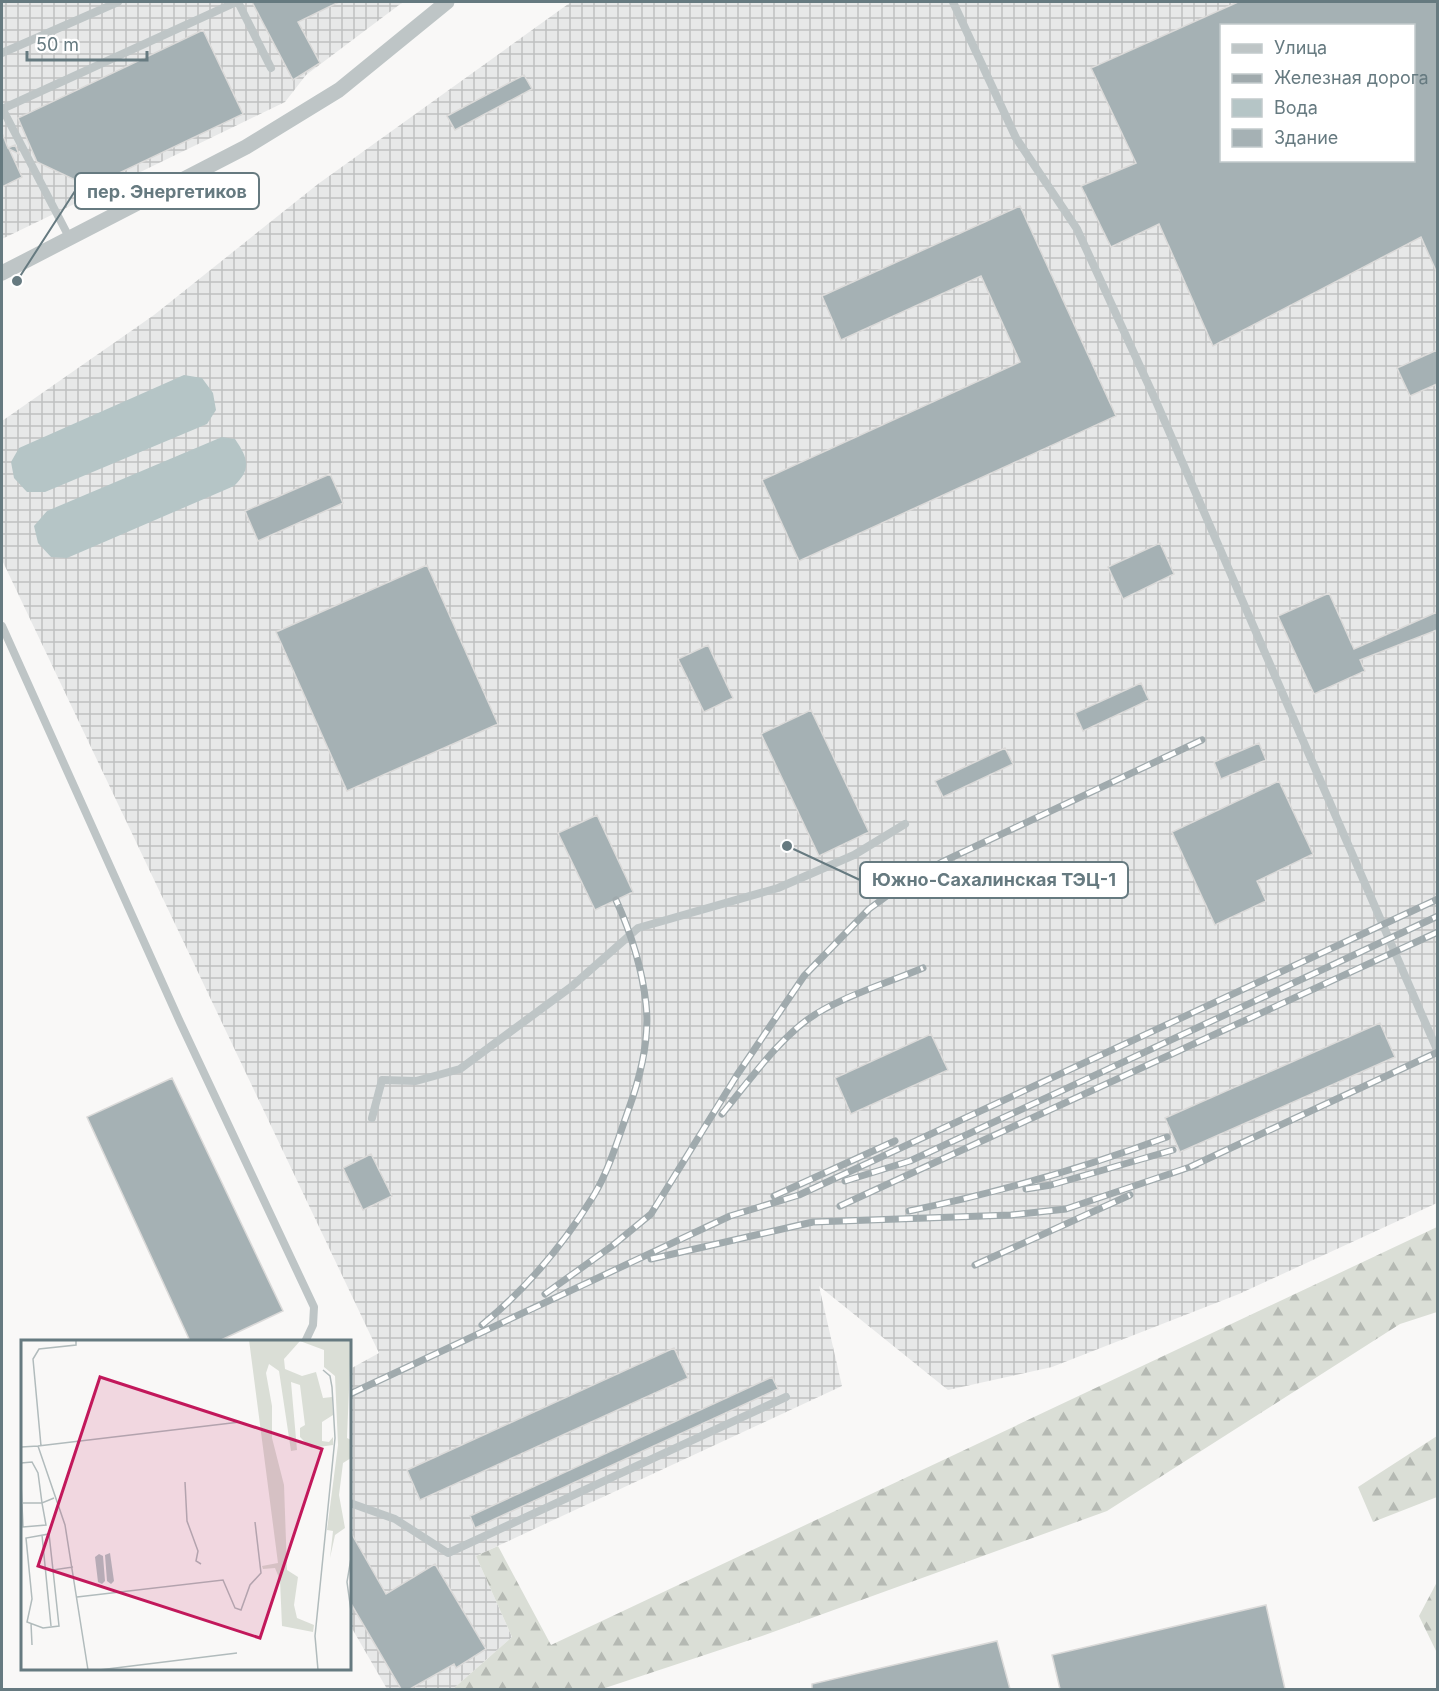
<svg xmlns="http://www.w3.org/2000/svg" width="1439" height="1691" font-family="Inter,sans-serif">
  <defs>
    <pattern id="industrial-grid" width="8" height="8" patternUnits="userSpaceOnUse" patternTransform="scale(1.5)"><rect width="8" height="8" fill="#e7e8e8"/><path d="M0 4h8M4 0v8" fill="none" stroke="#bfc1c1"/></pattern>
    <pattern id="forest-firs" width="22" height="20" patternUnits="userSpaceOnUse" patternTransform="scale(1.5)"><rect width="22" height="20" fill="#daded6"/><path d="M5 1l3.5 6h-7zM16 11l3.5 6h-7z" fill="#b5b9b3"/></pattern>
  </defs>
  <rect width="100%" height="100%" fill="#f9f8f7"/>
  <path fill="url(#industrial-grid)" fill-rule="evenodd" d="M 2,2 L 403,2 L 306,75 L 285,102 L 2,239 Z
    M 571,2 L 1437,2 L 1437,1203 L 1239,1294 L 1052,1367 L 948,1390 L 819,1286 L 842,1386 L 476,1556 L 512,1637 L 453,1689 L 387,1689 L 350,1625 L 350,1369 L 379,1353 L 2,560 L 2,421 L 154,315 L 318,184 ZM 1222,26 L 1414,26 L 1414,160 L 1222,160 Z"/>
  <path fill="url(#forest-firs)" d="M 1437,1227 L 1437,1312 L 1400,1324 L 1107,1511 L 762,1636 L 602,1689 L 453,1689 L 512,1637 L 476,1556 L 498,1546 L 551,1645 Z
    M 1437,1436 L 1437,1497 L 1373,1522 L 1358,1487 Z
    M 1437,1582 L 1437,1653 L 1419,1616 Z"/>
  <path fill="#b5c5c6" d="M 184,375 L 202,378 L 213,393 L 216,410 L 207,424 L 45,492 L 27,492 L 14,478 L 11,462 L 19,448 Z
    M 222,437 L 235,439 C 248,458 252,469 234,486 L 67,558 L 51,557 L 38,543 L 34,526 L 47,511 Z"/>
  <path fill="#a5b1b4" stroke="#dbdad9" stroke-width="1.5" fill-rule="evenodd" d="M 252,2 L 339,2 L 298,22 L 320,63 L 293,80 Z
    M 1238,2 L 1437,2 L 1437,273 L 1421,237 L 1213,346 L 1159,224 L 1111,247 L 1081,186 L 1136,163 L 1091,68 ZM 1221,26 L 1413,26 L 1413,160 L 1221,160 Z
    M 203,30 L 243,114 L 90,187 L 37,162 L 18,118 Z
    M 524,75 L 532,89 L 455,130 L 447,116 Z
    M 2,133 L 8,148 L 15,145 L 19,154 L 9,149 L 22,177 L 2,187 Z
    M 1020,206 L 1116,416 L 799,561 L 762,480 L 1020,362 L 981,276 L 841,340 L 822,296 Z
    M 1437,350 L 1437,384 L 1410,396 L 1397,368 Z
    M 330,474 L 343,503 L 258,541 L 245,511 Z
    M 1160,543 L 1174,574 L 1123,599 L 1108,567 Z
    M 427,565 L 498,724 L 347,791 L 276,632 Z
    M 1329,593 L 1354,649 L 1437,612 L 1437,630 L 1360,660 L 1365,671 L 1314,694 L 1278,616 Z
    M 708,645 L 733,698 L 704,712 L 678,659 Z
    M 1141,683 L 1149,700 L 1083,731 L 1075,713 Z
    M 811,710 L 869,832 L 819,856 L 761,734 Z
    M 1259,743 L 1266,760 L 1221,779 L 1214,762 Z
    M 1005,748 L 1013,764 L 943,797 L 935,781 Z
    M 1279,781 L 1313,854 L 1257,881 L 1266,901 L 1215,925 L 1172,832 Z
    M 597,815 L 633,892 L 595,910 L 558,833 Z
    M 1380,1023 L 1395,1057 L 1180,1152 L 1165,1118 Z
    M 931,1034 L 948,1070 L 851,1114 L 835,1078 Z
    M 172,1078 L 283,1311 L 219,1341 L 190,1341 L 87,1117 Z
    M 371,1154 L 392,1196 L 363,1210 L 343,1168 Z
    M 674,1348 L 688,1378 L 420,1500 L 407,1470 Z
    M 772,1377 L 778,1389 L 475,1528 L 470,1516 Z
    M 350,1531 L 386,1594 L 435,1564 L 486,1649 L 456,1668 L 454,1664 L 410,1689 L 401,1689 L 350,1602 Z
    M 1266,1605 L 1285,1689 L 1060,1689 L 1052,1655 Z
    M 997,1641 L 1010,1689 L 812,1689 L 812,1684 Z"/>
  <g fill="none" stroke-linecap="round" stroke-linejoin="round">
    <path stroke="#bec5c6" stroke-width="8" d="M 238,2 L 271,68
      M 953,2 L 1016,138 L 1077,229 L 1155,399 L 1438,1052
      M 2,53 L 118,2
      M 2,108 L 70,239
      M 2,109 L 236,2
      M 2,626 L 180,1022 L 314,1307 L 313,1325 L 305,1342
      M 372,1118 L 382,1080 L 416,1081 L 460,1069 L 571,987 L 638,928 L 778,888 L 854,855 L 905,824
      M 350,1503 L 395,1519 L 448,1553 L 786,1397"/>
    <path stroke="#bec5c6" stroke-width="15" d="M 2,273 L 246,147 L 339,90 L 447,2"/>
    <g stroke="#a0aaad" stroke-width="7">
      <path id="rail" d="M 722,1114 C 748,1082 785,1030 821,1011 C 852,993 890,982 923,968
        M 1190,1167 L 1438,1052
        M 845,1181 L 910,1161 L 1438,916
        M 1026,1189 L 1051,1185 L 1173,1150
        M 774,1196 L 895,1141
        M 840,1206 L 1438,932
        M 909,1211 C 997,1193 1083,1168 1167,1137
        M 651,1259 L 813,1222 L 1011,1215 L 1066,1209 L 1196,1165
        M 975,1265 L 1130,1195
        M 545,1294 L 612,1246 L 651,1214 L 737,1075 L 804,976 L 869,909 L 895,890 L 942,862 L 1202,740
        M 482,1325 C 526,1289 564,1244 594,1195 C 609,1170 618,1139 628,1111 C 640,1078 650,1039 646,1004 C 642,968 631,933 616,900
        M 350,1394 L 730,1216 L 799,1195 L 1438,899"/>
    </g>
    <use href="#rail" stroke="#fff" stroke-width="4.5" stroke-dasharray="14" stroke-linecap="butt"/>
  </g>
  <g transform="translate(21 1340)">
    <rect width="330" height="330" fill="#f9f8f7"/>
    <path d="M 228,0 L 330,0 L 326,98 L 330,100 L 330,118 L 322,123 L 318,155 L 324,188 L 314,195 L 309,218 L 312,191 L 306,190 L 317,105 L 314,36 L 303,27 L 303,10 L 279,1 L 263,19 L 264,29 L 281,36 L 295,32 L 302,58 L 311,57 L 312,75 L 301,82 L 301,101 L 308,102 L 312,97 L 312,105 L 290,108 L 279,97 L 279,88 L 284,85 L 279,45 L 270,42 L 276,110 L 270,111 L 258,31 L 248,24 L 245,33 L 251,66 L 251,98 L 263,145 L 266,230 L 277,237 L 273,265 L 276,278 L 293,285 L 292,292 L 261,286 L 259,240 L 254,228 L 242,229 L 241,226 L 257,223 Z" fill="#daded6"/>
    <path d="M 89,213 L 93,241 L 90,244 L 86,241 L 84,215 ZM 78,214 L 82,216 L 84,241 L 81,244 L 77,242 L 74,217 Z" fill="#b5c5c6"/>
    <path fill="none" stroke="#b1bbbc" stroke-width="1.5" d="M 17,106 L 219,82M 20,106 L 12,19 L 18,9 L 55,5 L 55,0M 0,107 L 17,106 L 44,185 L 67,330M 0,123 L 11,122 L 17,133 L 21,163 L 33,158M 164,142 L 166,181 L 177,211 L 175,221 L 180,224M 0,143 L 2,187 L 25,185 L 21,163 L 2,163M 21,195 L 30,286M 330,218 L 326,242 L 330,271M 32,230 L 38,286 L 22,288 L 6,282 L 11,259 L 5,198 L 28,194 L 32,230 L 52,227M 56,257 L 202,240 L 214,268 L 220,270 L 229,245 L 240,233 L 234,182M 10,283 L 11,305M 78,330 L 216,313M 297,330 L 294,296 L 314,98 L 311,47 L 309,36 L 302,30"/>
    <path fill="#c2185b" fill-opacity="0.15" stroke="#c2185b" stroke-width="3" d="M 79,37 L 301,109 L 239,298 L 17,226 Z"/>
    <rect width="330" height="330" fill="none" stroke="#667a80" stroke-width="3"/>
  </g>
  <path fill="none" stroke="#667a80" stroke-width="2" d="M17 281L75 191M787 846L860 880"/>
  <g fill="#667a80" stroke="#fff" stroke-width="2">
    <circle cx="17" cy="281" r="6"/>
    <circle cx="787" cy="846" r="6"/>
  </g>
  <g fill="#fff" stroke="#667a80" stroke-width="2">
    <rect x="75" y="173" width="184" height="36" rx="6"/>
    <rect x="860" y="862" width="268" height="36" rx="6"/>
  </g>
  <g font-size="18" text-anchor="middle" font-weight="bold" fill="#667a80">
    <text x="167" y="198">пер. Энергетиков</text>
    <text x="994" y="886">Южно-Сахалинская ТЭЦ-1</text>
  </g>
  <rect width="1439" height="1691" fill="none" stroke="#667a80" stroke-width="6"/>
  <rect x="1220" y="24" width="195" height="138" fill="#ffffff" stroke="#c2cacc" stroke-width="1.5"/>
  <rect x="1232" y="44" width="30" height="9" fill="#bec5c6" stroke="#c2cacc" stroke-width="1.5"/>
  <text x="1274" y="54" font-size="18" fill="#667a80">Улица</text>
  <rect x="1232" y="74" width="30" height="9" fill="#a0aaad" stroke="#c2cacc" stroke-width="1.5"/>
  <text x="1274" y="84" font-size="18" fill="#667a80">Железная дорога</text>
  <rect x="1232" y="99" width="30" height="18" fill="#b5c5c6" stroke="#c2cacc" stroke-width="1.5"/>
  <text x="1274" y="114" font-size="18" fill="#667a80">Вода</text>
  <rect x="1232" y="129" width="30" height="18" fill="#a5b1b4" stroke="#c2cacc" stroke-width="1.5"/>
  <text x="1274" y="144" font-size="18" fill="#667a80">Здание</text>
  <path d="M27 51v9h120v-9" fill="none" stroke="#667a80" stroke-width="3"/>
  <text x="36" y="51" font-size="18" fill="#667a80" stroke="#ffffff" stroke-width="4.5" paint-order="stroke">50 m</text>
</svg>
